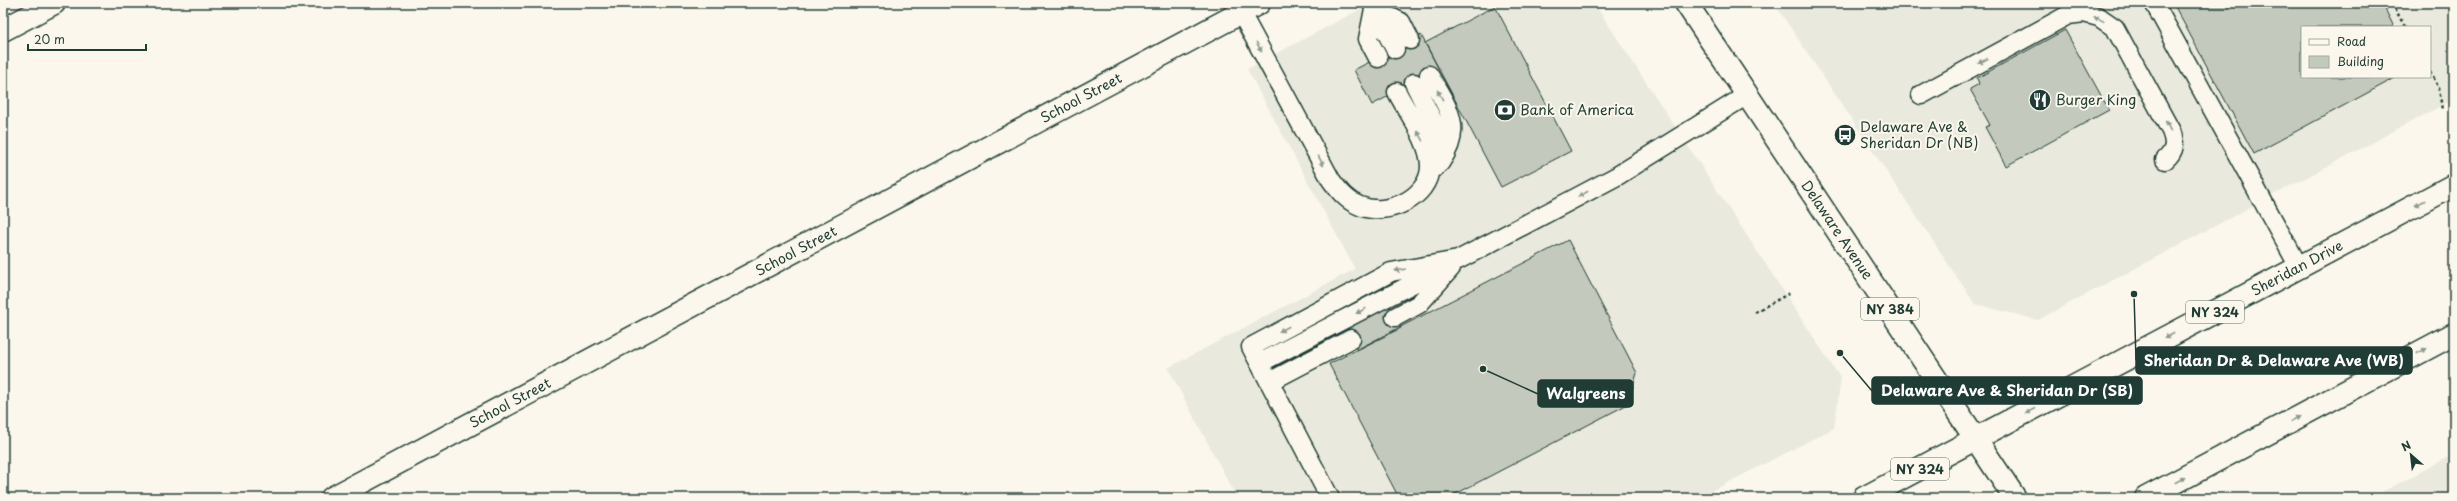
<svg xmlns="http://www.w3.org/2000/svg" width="2457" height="501" font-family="'Playpen Sans',sans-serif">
  <rect width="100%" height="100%" fill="#fbf7ec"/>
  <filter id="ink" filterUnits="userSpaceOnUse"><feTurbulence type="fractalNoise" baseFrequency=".025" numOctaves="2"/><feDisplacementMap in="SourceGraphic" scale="8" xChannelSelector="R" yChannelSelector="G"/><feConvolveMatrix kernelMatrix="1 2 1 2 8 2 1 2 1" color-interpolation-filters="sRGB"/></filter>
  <g filter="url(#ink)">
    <path fill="#eae9de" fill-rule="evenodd" d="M 1372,3 L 1594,3 L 1841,379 L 1834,428 L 1698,498 L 1237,498 L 1168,368 L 1355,269 L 1247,69 Z
      M 1774,3 L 2454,3 L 2454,99 L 2038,320 L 1975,304 ZM 2302,27 L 2430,27 L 2430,77 L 2302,77 Z
      M 2454,454 L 2454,498 L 2371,498 Z"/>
    <path fill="#c4c9be" stroke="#1f3d34" d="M 2173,3 L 2382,3 L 2394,27 L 2302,27 L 2302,77 L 2397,77 L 2254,154 Z
      M 1495,6 L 1571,151 L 1501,187 L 1425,43 Z
      M 2065,30 L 2109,110 L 2006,166 L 1985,127 L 1990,125 L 1970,89 L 1979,84 L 1977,78 Z
      M 1421,35 L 1439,69 L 1372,105 L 1354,70 Z
      M 1568,240 L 1637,373 L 1628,404 L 1448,498 L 1399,498 L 1329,364 Z
      M 1386,299 L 1401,328 L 1357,350 L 1342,322 Z"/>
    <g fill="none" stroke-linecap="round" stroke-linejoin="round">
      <g stroke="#1f3d34" stroke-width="21">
        <path id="lane" d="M 2154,3 L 2299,267
          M 1374,9 L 1368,39 L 1378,58
          M 1374,9 L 1401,22 L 1410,40
          M 1374,9 L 1395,49
          M 1241,13 L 1331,180 C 1339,191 1347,201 1360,206 C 1387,217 1429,198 1430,167 C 1430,141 1408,114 1397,92
          M 1429,75 C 1447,107 1465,127 1440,163
          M 1414,83 L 1438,131 L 1436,167
          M 1921,95 L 2068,15 L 2084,13 L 2099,17 L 2115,28 L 2171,131 C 2176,144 2175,151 2165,160
          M 1395,317 L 1419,304 L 1451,268
          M 1260,363 L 1443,268
          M 1269,382 L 1351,339
          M 1330,498 L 1251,347 L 1391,272 L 1458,260 L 1617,176 L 1747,95"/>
      </g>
      <g stroke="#1f3d34" stroke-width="25">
        <path id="street" d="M 3,30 L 54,3
          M 332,498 L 1259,3"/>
      </g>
      <g stroke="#1f3d34" stroke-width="25">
        <path id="primary" d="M 1686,3 L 2015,498
          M 1864,498 L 2454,185
          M 2146,498 L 2454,334"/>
      </g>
      <path stroke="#1f3d34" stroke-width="2.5" stroke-dasharray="3 3" stroke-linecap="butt" d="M 2392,3 L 2405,27
        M 2430,72 L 2439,88 L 2442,110
        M 1755,312 L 1790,293"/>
      <use href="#lane" stroke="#fbf7ec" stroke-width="18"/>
      <use href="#street" stroke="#fbf7ec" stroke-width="22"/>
      <use href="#primary" stroke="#fbf7ec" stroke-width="22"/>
    </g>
    <defs><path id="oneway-solid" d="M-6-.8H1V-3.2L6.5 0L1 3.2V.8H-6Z"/></defs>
    <g fill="#8d9a90">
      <use href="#oneway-solid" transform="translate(2099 19) rotate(-154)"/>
      <use href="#oneway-solid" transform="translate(1259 47) rotate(61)"/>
      <use href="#oneway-solid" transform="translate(1983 61) rotate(152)"/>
      <use href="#oneway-solid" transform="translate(1440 95) rotate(-119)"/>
      <use href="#oneway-solid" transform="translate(2168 126) rotate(-117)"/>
      <use href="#oneway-solid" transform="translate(1420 136) rotate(-118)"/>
      <use href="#oneway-solid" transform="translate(1321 161) rotate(62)"/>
      <use href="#oneway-solid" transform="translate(1583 194) rotate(152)"/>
      <use href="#oneway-solid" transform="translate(2420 203) rotate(152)"/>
      <use href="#oneway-solid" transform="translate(1400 270) rotate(170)"/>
      <use href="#oneway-solid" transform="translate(1361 311) rotate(153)"/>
      <use href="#oneway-solid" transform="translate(1284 329) rotate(152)"/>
      <use href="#oneway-solid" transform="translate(2169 336) rotate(152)"/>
      <use href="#oneway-solid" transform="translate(2422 351) rotate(-28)"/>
      <use href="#oneway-solid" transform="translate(2030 411) rotate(152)"/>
      <use href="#oneway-solid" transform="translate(2295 419) rotate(-28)"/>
      <use href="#oneway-solid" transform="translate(2180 480) rotate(-28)"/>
    </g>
  </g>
  <defs>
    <g id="restaurant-disc" transform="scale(1.15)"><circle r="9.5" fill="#1f3d34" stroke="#fbf7ec"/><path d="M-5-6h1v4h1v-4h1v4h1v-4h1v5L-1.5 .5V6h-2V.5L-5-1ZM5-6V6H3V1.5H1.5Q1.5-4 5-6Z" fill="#fff"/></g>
    <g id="bank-disc" transform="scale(1.15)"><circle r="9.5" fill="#1f3d34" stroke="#fbf7ec"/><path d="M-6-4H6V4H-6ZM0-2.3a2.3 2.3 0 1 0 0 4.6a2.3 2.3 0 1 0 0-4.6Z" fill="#fff"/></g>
    <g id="bus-disc" transform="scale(1.15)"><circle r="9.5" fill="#1f3d34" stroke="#fbf7ec"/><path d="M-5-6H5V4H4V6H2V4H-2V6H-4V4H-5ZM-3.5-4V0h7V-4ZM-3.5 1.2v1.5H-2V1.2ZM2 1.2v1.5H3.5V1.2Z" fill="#fff"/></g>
  </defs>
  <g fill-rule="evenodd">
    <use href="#restaurant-disc" x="2040" y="100"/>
    <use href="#bank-disc" x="1505" y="110"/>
    <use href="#bus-disc" x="1845" y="135"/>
  </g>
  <g text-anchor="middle" stroke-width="4" stroke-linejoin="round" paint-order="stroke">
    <g fill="#fbf7ec" stroke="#61756b" stroke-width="1">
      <rect x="1861" y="298" width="58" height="22" rx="3"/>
      <rect x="2186" y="301" width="58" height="22" rx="3"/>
      <rect x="1891" y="458" width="58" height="22" rx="3"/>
    </g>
    <g font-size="13" font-weight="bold" fill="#1f3d34">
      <text x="1890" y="314">NY 384</text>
      <text x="2215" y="317">NY 324</text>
      <text x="1920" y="474">NY 324</text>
    </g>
    <g font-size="14" fill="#1f3d34" stroke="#fbf7ec">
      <text transform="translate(1081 98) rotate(-28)" y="5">School Street</text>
      <text transform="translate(1837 230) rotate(56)" y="5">Delaware Avenue</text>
      <text transform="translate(796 251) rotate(-28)" y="5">School Street</text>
      <text transform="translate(2297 268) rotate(-28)" y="5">Sheridan Drive</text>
      <text transform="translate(510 403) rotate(-28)" y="5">School Street</text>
    </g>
    <g font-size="14" fill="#1f3d34" stroke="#fbf7ec" text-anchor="start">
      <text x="2056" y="105">Burger King</text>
      <text x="1520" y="115">Bank of America</text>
      <text x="1860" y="132">Delaware Ave &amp;<tspan x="1860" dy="16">Sheridan Dr (NB)</tspan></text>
    </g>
  </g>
  <path fill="none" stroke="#1f3d34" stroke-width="1.5" d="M2134 294L2136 360M1840 353L1872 391M1483 369L1538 394"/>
  <g fill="#1f3d34" stroke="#fbf7ec" stroke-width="1.5">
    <circle cx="2134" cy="294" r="4"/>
    <circle cx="1840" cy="353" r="4"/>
    <circle cx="1483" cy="369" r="4"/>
  </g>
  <g fill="#1f3d34" stroke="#1f3d34" stroke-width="1.5">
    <rect x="2136" y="347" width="276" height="27" rx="4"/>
    <rect x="1872" y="377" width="270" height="27" rx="4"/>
    <rect x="1538" y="380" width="95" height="27" rx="4"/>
  </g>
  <g font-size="15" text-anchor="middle" font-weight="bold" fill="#fff">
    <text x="2274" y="366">Sheridan Dr &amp; Delaware Ave (WB)</text>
    <text x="2007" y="396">Delaware Ave &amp; Sheridan Dr (SB)</text>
    <text x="1586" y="399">Walgreens</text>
  </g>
  <rect width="2457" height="501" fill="none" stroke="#fbf7ec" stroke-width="16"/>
  <rect x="8" y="8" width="2441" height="485" fill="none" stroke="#1f3d34" stroke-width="1.5" filter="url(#ink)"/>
  <rect x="2301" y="26" width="130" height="52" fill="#fbf7ec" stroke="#a3ada2"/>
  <rect x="2309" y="39" width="20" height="6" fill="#fbf7ec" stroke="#a3ada2"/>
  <text x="2337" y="46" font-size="12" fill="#1f3d34">Road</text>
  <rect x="2309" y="56" width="20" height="12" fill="#c4c9be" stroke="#a3ada2"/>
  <text x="2337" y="66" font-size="12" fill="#1f3d34">Building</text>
  <g transform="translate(2411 455) rotate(332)" stroke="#fbf7ec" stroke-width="3" paint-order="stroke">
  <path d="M0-3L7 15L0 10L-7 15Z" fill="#1f3d34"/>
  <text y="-6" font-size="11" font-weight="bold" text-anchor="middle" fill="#1f3d34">N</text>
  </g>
  <path d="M28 44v6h118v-6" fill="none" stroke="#1f3d34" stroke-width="2"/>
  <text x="34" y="44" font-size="12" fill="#1f3d34" stroke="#fbf7ec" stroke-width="3" paint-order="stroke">20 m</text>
</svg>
